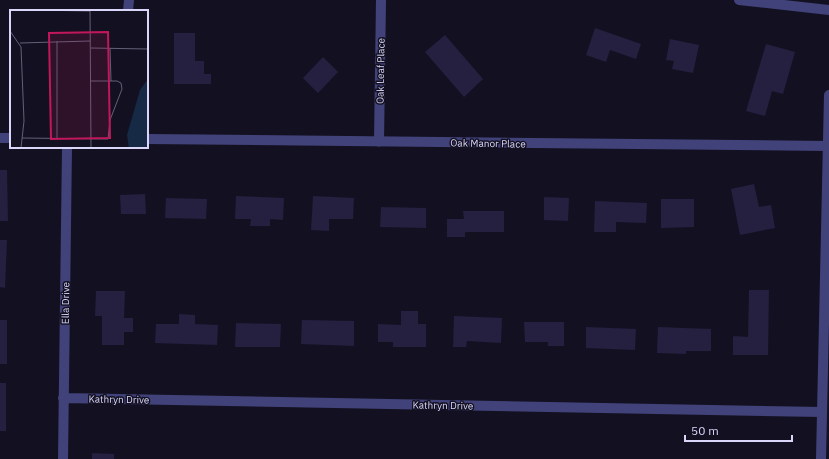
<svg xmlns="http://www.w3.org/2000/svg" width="829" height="459" font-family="'IBM Plex Sans',sans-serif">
  <rect width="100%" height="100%" fill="#131121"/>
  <path fill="#251f40" d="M 595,28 L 641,44 L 636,59 L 610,50 L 606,62 L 586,55 Z
    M 174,33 L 195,33 L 195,61 L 204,61 L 204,74 L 211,74 L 211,84 L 174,84 Z
    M 445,35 L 483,79 L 464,97 L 425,52 Z
    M 670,39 L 699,45 L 693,73 L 672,69 L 674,61 L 666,60 Z
    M 766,44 L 795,52 L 783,94 L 772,91 L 765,116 L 746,111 Z
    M 323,57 L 338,72 L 318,93 L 303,78 Z
    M 0,170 L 7,170 L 8,221 L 0,221 Z
    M 754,184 L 759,207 L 771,205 L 775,228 L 740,235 L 731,189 Z
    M 145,194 L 146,214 L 121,214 L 120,195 Z
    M 236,196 L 284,198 L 283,220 L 270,219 L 270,226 L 250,226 L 251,219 L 235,219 Z
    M 313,196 L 354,198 L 353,219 L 329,219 L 329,231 L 311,230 Z
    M 544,197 L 569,198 L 568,221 L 544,220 Z
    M 166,198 L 207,199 L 206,219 L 165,218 Z
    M 661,199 L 694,199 L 694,227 L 661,228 Z
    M 595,201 L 647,203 L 646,223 L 616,222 L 616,232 L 594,232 Z
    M 381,207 L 426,208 L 426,228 L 380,227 Z
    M 463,211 L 504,211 L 504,232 L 465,232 L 465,237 L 447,237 L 447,219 L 464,219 Z
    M 0,240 L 7,240 L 5,288 L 0,287 Z
    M 749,290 L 769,290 L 768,355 L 733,355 L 733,336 L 748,337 Z
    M 96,291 L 125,291 L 124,318 L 133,318 L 133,332 L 124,332 L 124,345 L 102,345 L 102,316 L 95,316 Z
    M 401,311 L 418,311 L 418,324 L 426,324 L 426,347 L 393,347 L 393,342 L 378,342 L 378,324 L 401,325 Z
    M 179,314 L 195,315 L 195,324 L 218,325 L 217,345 L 155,343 L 156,324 L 179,324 Z
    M 454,316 L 502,318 L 501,343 L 467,341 L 466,347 L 453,347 Z
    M 0,320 L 7,320 L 7,364 L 0,364 Z
    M 302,320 L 354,321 L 354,346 L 301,344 Z
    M 524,322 L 564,322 L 564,346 L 548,346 L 548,342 L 525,342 Z
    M 236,323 L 281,324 L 280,347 L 235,347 Z
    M 586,327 L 636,329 L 635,350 L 586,348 Z
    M 658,327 L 711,329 L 711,351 L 686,351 L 686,354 L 657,353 Z
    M 0,383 L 6,383 L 6,431 L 0,431 Z
    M 92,453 L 114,454 L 114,459 L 92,459 Z"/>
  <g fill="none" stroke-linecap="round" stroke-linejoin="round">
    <path stroke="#42427b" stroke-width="10" d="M 739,0 L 829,10
      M 128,11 L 129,0
      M 0,138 L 11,138
      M 147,139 L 829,146
      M 379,142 L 381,0
      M 63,398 L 822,412
      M 63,459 L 67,147
      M 821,459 L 829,95"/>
  </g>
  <g text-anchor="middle" stroke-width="3" stroke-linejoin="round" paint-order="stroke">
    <g font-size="10" fill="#d9d6fa" stroke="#131121">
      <text transform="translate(380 71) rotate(-89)" y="4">Oak Leaf Place</text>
      <text transform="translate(488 143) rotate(1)" y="4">Oak Manor Place</text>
      <text transform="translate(65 303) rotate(-89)" y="4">Ella Drive</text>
      <text transform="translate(119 399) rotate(1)" y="4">Kathryn Drive</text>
      <text transform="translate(443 405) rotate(1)" y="4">Kathryn Drive</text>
    </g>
  </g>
  <g transform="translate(10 10)">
    <rect width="138" height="138" fill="#131121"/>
    <path d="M 138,69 L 138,138 L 119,138 L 117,125 L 130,80 Z" fill="#162a46"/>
    <path fill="none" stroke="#626078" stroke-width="1" d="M 22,0 L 80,1M 80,0 L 81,138M 0,21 L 11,37 L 14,111 L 11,138M 10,33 L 80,31M 81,38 L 138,39M 100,38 L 101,71M 12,128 L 98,129 L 100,110 L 112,79 L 111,73 L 107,71 L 81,71M 47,128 L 47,31"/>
    <path fill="#c2185b" fill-opacity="0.15" stroke="#c2185b" stroke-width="2" d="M 98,22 L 100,128 L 41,129 L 39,23 Z"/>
    <rect width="138" height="138" fill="none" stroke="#d9d6fa" stroke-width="2"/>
  </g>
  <path d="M685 435v6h107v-6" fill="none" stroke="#d9d6fa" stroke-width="2"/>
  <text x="691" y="435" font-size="12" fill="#d9d6fa" stroke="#131121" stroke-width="3" paint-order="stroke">50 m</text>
</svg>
